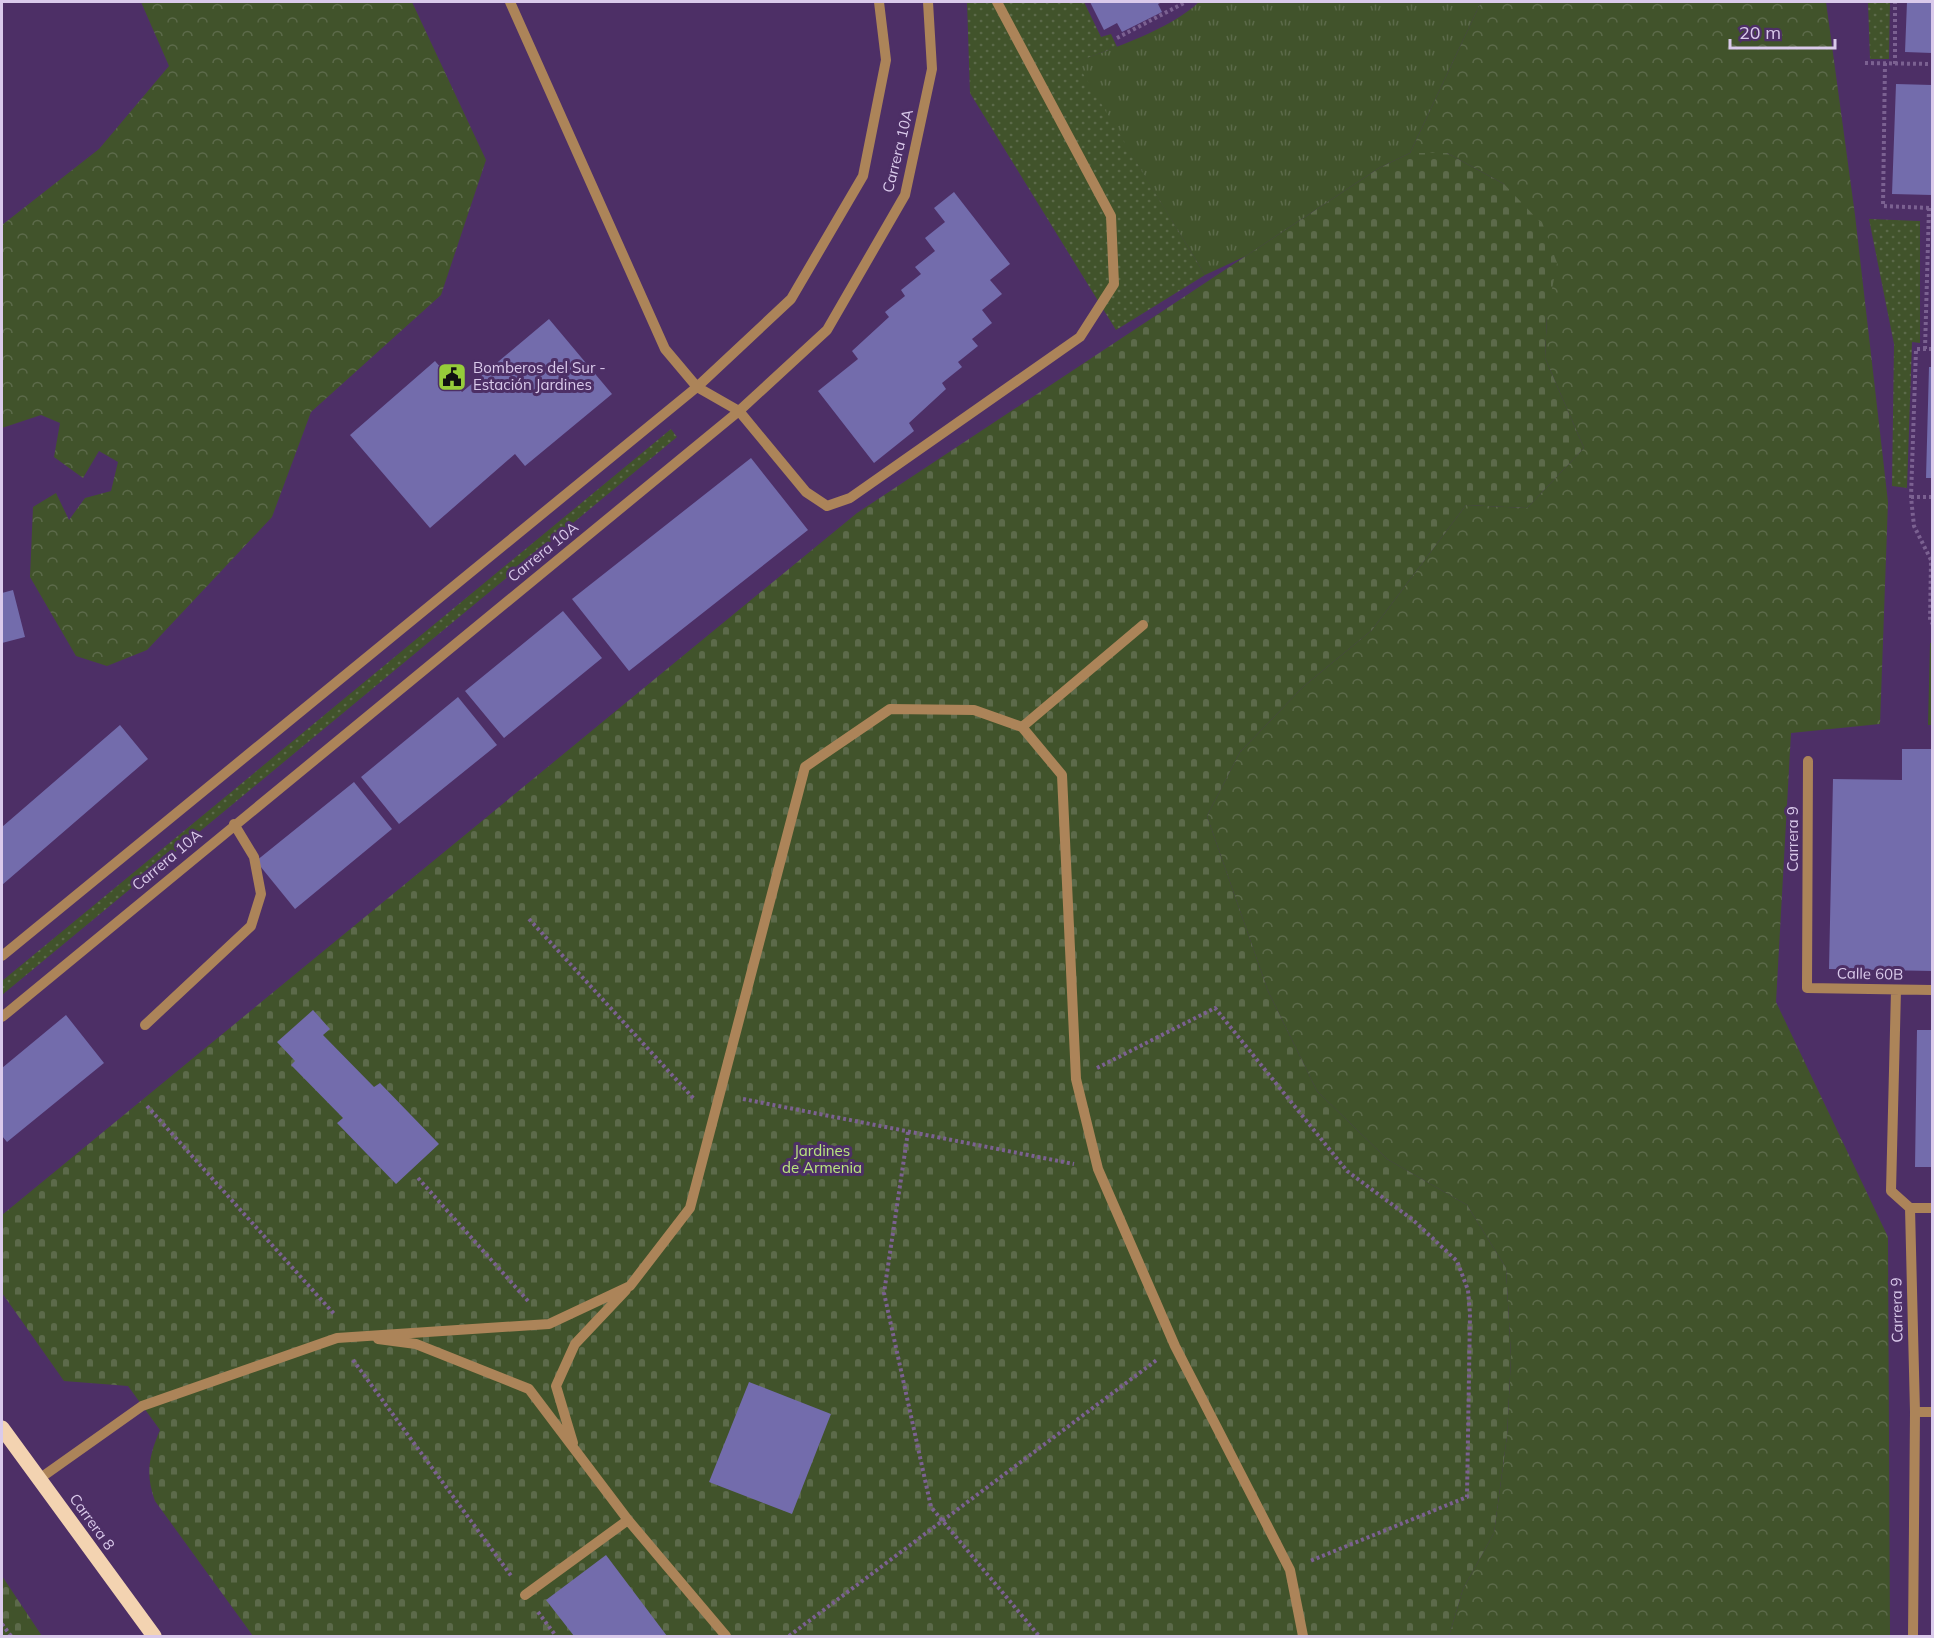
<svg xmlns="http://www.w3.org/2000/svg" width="1934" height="1638" font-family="Mulish,sans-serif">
  <defs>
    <pattern id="forest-crowns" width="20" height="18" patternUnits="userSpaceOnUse" patternTransform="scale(1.5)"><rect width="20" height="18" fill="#41532b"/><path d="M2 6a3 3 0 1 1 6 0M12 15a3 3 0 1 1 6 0" fill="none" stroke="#5c6a4a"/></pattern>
    <pattern id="cemetery-stones" width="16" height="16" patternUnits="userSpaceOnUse" patternTransform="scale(1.5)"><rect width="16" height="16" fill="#41532b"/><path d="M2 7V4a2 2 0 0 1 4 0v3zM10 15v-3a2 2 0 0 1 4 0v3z" fill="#5c6a4a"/></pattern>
    <pattern id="park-tufts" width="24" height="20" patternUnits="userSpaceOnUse" patternTransform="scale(1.5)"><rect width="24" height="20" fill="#41532b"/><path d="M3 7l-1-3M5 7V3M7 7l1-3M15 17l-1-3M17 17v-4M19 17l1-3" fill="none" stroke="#5c6a4a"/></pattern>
    <pattern id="garden-dots" width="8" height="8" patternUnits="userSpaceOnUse" patternTransform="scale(1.5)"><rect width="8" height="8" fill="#41532b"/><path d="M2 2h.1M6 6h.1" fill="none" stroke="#5c6a4a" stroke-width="1.8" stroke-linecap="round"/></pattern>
  </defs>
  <rect width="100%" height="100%" fill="#4d2f66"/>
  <path fill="#41532b" d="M 1930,643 L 1932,643 L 1932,725 L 1928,725 Z"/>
  <path fill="url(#forest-crowns)" d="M 141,2 L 412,2 L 486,160 L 441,295 L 311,412 L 272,517 L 147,650 L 107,666 L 76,656 L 30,577 L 33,507 L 56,493 L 69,520 L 85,498 L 111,491 L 118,462 L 99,451 L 83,478 L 54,457 L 60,423 L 41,415 L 2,428 L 2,225 L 99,149 L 169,66 Z
    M 1481,2 L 1826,2 L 1855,215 L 1888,502 L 1880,724 L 1791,733 L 1776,1002 L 1888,1237 L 1890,1636 L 1449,1636 L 1463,1589 L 1494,1533 L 1507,1436 L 1511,1357 L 1506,1268 L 1467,1205 L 1387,1159 L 1317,1091 L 1268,991 L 1207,816 L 1240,752 L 1304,686 L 1372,630 L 1466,505 L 1527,508 L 1584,448 L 1545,358 L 1547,315 L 1504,184 L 1447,153 L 1410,153 Z"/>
  <path fill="url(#cemetery-stones)" d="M 1410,153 L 1447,153 L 1504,184 L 1543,225 L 1557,263 L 1547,315 L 1545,358 L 1584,448 L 1527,508 L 1466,505 L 1372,630 L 1304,686 L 1240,752 L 1207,816 L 1268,991 L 1317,1091 L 1387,1159 L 1467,1205 L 1506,1268 L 1511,1357 L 1507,1436 L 1494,1533 L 1463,1589 L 1449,1636 L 253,1636 L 155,1501 C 145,1474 149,1456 160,1430 L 128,1386 L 64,1381 L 2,1293 L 2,1215 L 857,513 L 1379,168 Z
    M 2,1576 L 42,1636 L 2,1636 Z"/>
  <path fill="url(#park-tufts)" d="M 1199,2 L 1481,2 L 1410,153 L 1379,168 L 1246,256 L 1205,275 L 1075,62 C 1114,48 1169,30 1199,2 Z"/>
  <path fill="url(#garden-dots)" d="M 967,2 L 1084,2 L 1101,37 L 1111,34 L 1117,47 L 1076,62 L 1205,275 L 1116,330 L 970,93 Z
    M 1868,2 L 1890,2 L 1889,59 L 1870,59 Z
    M 1869,219 L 1920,221 L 1920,343 L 1912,342 L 1907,488 L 1892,486 L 1894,344 Z
    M 671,429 L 677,437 L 2,995 L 2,981 Z"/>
  <path fill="#736cac" d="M 1090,2 L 1162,2 L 1158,4 L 1162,12 L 1122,32 L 1117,23 L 1104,30 Z
    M 1907,2 L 1932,2 L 1932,53 L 1905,52 Z
    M 1896,84 L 1932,85 L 1932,195 L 1892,194 Z
    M 954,192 L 1010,264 L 990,280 L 1002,294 L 982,310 L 992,323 L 972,339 L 978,346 L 958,362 L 962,367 L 942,383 L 946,389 L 909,423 L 914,431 L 874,463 L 818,391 L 858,359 L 852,351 L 889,317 L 885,312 L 905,296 L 901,290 L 921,274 L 915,267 L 935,251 L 925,238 L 945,222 L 934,208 Z
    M 549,319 L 612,394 L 525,466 L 515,454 L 430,528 L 350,435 L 435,361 L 462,392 Z
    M 1929,367 L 1932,367 L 1932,478 L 1926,478 Z
    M 751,458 L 808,530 L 629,671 L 572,599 Z
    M 13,590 L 25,637 L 2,643 L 2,593 Z
    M 563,611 L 602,658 L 504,738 L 465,691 Z
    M 458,697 L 497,745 L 399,824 L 361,777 Z
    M 120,725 L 148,759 L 2,885 L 2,827 Z
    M 1902,749 L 1932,749 L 1932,971 L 1829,969 L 1833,779 L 1902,780 Z
    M 354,782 L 392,829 L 295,909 L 256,861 Z
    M 313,1010 L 330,1029 L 323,1035 L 374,1087 L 380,1083 L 439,1144 L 396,1184 L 337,1123 L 343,1118 L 291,1065 L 295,1061 L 277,1042 Z
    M 66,1015 L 104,1063 L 7,1142 L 2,1136 L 2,1068 Z
    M 1917,1030 L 1932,1030 L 1932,1167 L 1915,1167 Z
    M 749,1382 L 831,1414 L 792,1514 L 709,1482 Z
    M 606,1555 L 667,1636 L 574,1636 L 546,1600 Z"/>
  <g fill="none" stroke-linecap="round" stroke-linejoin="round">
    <path stroke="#7b6191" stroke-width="4" stroke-dasharray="3 3" stroke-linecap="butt" d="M 1117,38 L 1186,2
      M 1865,63 L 1932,64
      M 1885,63 L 1883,206 L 1932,208
      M 1895,64 L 1895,2
      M 1925,349 L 1929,208
      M 1932,349 L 1916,349 L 1911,497 L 1914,526 L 1931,560 L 1930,622 L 1932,623
      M 1911,497 L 1932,497
      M 529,919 L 694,1099
      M 1097,1068 L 1215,1008 L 1347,1171 L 1413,1220 L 1457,1261 L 1468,1290 L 1470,1314 L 1467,1497 L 1310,1561
      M 743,1099 L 1074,1164
      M 147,1106 L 335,1315
      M 908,1132 L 884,1293 L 931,1507 L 1039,1636
      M 418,1178 L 528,1301
      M 353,1360 L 512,1577
      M 538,1612 L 556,1636
      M 2,1624 L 11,1636
      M 789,1636 L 1158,1359"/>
    <path stroke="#ac8459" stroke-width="10" d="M 510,2 L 665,349 L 697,387 L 739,411 L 806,492 L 827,506 L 850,498 L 1080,337 L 1114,284 L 1111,216 L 997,2
      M 1022,727 L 1143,625
      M 1808,761 L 1807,988 L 1932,990
      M 2,956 L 697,387 L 791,299 L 863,176 L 886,60 L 879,2
      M 1896,990 L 1891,1191 L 1910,1208 L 1915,1412 L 1913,1636
      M 2,1017 L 739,411 L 827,330 L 905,195 L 932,69 L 928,2
      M 145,1025 L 251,926 L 261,894 L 254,857 L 234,824
      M 1910,1208 L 1932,1208
      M 378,1339 L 416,1344 L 529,1389 L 628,1520 L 726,1636
      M 1915,1412 L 1932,1412
      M 573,1443 L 556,1386 L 575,1344 L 626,1290
      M 39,1479 L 142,1406 L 337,1338 L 549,1324 L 630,1286 L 690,1208 L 805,767 L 890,709 L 974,710 L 1022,727 L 1062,775 L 1076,1079 L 1098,1169 L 1175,1346 L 1290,1570 L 1303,1636
      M 525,1595 L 628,1520"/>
    <path stroke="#f3d3b1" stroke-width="15" d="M 2,1428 L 154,1636"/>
  </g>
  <defs>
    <g id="civic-square" transform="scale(1.5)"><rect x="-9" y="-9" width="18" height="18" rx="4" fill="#96cc3a" stroke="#4d2f66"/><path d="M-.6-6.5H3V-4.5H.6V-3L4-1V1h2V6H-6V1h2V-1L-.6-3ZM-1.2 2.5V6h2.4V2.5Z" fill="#111"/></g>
  </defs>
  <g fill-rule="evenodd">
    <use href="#civic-square" x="452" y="377"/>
  </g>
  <g text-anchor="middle" stroke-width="6" stroke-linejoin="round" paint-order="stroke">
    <g font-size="15" fill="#dacaeb" stroke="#4d2f66">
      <text transform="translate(898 151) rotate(-76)" y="5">Carrera 10A</text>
      <text transform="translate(543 552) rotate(-39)" y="5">Carrera 10A</text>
      <text transform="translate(1793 839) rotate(-90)" y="5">Carrera 9</text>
      <text transform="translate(167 860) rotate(-40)" y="5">Carrera 10A</text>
      <text transform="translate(1870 974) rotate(1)" y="5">Calle 60B</text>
      <text transform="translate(1897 1310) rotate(-91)" y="5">Carrera 9</text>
      <text transform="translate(92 1522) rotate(54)" y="5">Carrera 8</text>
    </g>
    <g font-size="15" fill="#dacaeb" stroke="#4d2f66" text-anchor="start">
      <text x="473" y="373">Bomberos del Sur -<tspan x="473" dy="17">Estación Jardines</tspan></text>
    </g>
    <g font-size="15" fill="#bae67f" stroke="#4d2f66">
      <text x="822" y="1156">Jardines<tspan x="822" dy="17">de Armenia</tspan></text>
    </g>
  </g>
  <rect width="1934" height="1638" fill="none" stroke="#dacaeb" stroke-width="6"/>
  <path d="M1730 39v9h105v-9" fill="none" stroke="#dacaeb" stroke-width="3"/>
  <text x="1739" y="39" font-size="18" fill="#dacaeb" stroke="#4d2f66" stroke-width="4.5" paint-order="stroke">20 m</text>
</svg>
